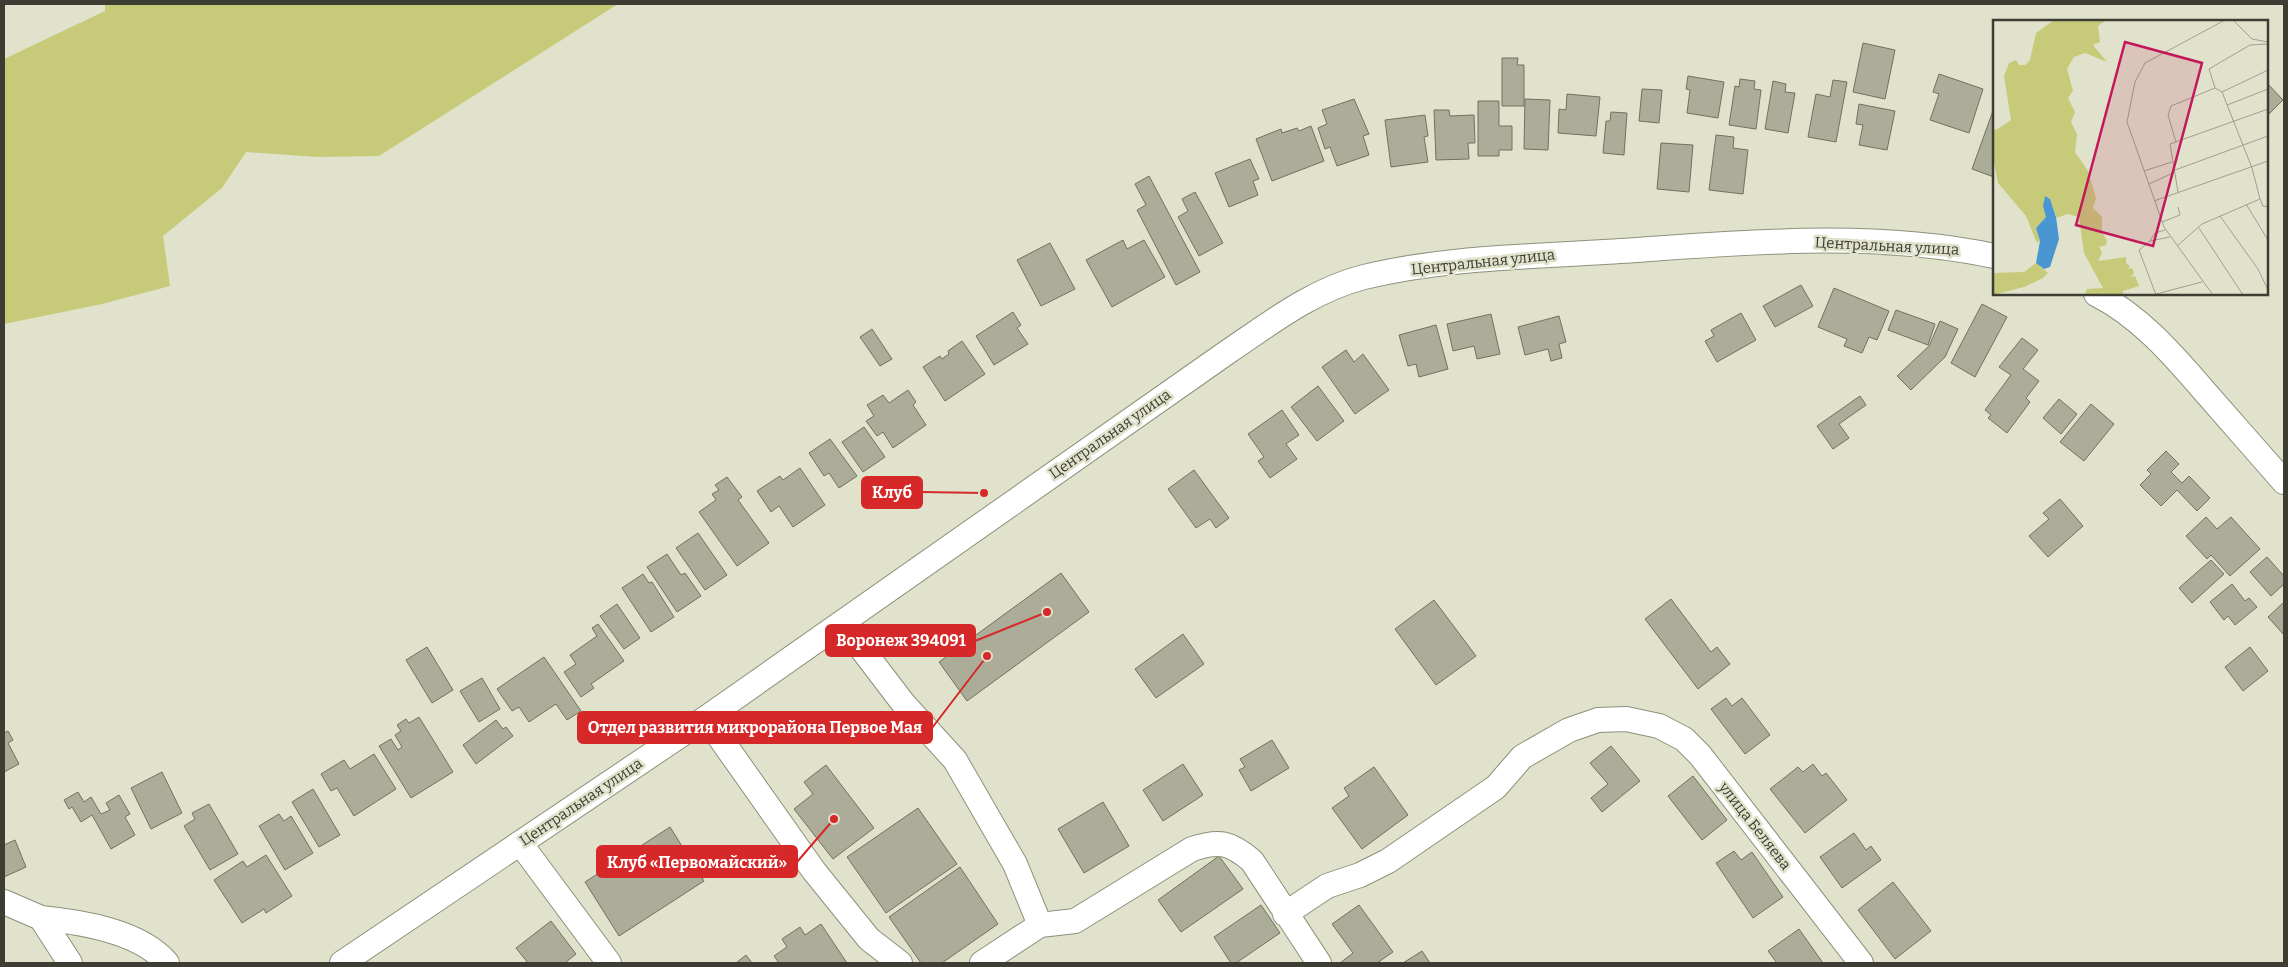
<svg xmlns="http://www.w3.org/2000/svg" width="2288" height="967" font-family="Bitter,serif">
  <rect width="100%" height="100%" fill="#e0e2cb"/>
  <path fill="#c7cb79" d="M 105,4 L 618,4 L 379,156 L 317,157 L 246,152 L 222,188 L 163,236 L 170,286 L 102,304 L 4,324 L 4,59 L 105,11 Z"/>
  <path fill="#acad98" stroke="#71725e" d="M 1863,43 L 1895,50 L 1885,99 L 1853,92 Z
    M 1502,58 L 1518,58 L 1517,65 L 1524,65 L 1524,106 L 1502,106 Z
    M 1939,74 L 1983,89 L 1969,133 L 1930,120 L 1939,94 L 1933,92 Z
    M 1688,76 L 1724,82 L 1718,118 L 1687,113 L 1690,90 L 1686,89 Z
    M 1740,79 L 1755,81 L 1754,89 L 1761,90 L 1756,129 L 1729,125 L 1735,86 L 1739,87 Z
    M 1833,80 L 1847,82 L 1836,142 L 1808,137 L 1816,94 L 1830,97 Z
    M 1773,81 L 1786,84 L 1785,92 L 1795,93 L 1788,133 L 1765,129 Z
    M 2267,83 L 2283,100 L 2267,116 Z
    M 1642,89 L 1662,90 L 1659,123 L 1639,121 Z
    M 1567,94 L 1600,97 L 1596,136 L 1558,133 L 1559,109 L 1566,110 Z
    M 1354,99 L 1369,134 L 1363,136 L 1369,155 L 1337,166 L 1330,147 L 1325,149 L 1318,128 L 1327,124 L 1322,110 Z
    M 1525,99 L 1550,100 L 1548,150 L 1524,149 Z
    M 1478,101 L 1499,101 L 1499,126 L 1512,126 L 1512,150 L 1499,150 L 1499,156 L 1478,156 Z
    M 1859,104 L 1895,111 L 1887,150 L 1859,145 L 1863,125 L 1856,124 Z
    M 1994,108 L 1994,177 L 1972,169 Z
    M 1434,110 L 1449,110 L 1450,116 L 1474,115 L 1475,143 L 1468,143 L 1469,159 L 1436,160 Z
    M 1611,112 L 1627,113 L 1624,155 L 1603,153 L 1606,121 L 1610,121 Z
    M 1425,115 L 1428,136 L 1424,137 L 1428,162 L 1391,167 L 1385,120 Z
    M 1311,126 L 1324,161 L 1272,181 L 1256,139 L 1281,129 L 1282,133 L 1297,128 L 1299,131 Z
    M 1716,135 L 1734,137 L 1733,148 L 1748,150 L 1743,194 L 1709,190 Z
    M 1661,143 L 1693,145 L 1689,192 L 1657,189 Z
    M 1250,159 L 1259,179 L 1253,181 L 1258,195 L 1229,207 L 1215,173 Z
    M 1149,176 L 1200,272 L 1176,285 L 1137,210 L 1146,205 L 1135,184 Z
    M 1195,192 L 1223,243 L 1199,256 L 1178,217 L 1188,211 L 1182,199 Z
    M 1123,240 L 1127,249 L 1144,240 L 1165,277 L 1112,307 L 1086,260 Z
    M 1050,243 L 1075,289 L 1041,306 L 1017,260 Z
    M 1801,285 L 1813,306 L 1775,327 L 1763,306 Z
    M 1834,288 L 1889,311 L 1877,340 L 1869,337 L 1862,353 L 1844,346 L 1847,339 L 1818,327 Z
    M 1982,304 L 2007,317 L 1975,377 L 1951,363 Z
    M 1896,310 L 1935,324 L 1928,345 L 1888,330 Z
    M 1013,312 L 1021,325 L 1017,328 L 1028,344 L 994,365 L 976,336 Z
    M 1741,313 L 1756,340 L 1717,362 L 1705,341 L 1714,336 L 1711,330 Z
    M 1491,314 L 1500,354 L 1477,359 L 1474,346 L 1453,351 L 1447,324 Z
    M 1559,316 L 1566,342 L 1559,344 L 1562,358 L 1551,361 L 1548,349 L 1525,355 L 1518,327 Z
    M 1940,321 L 1958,329 L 1945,357 L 1911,390 L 1897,376 L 1929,346 Z
    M 1436,325 L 1448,369 L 1419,377 L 1416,364 L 1408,366 L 1399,335 Z
    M 872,329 L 892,359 L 880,366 L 860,337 Z
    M 2022,338 L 2038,350 L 2023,369 L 2039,381 L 2026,398 L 2030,402 L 2007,433 L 1988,418 L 1991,415 L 1985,410 L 2011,375 L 1999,367 Z
    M 962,341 L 985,374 L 945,401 L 923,367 L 940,356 L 942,359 L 949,354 L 948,351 Z
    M 1346,350 L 1354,362 L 1363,354 L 1389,390 L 1355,414 L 1322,367 Z
    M 1318,386 L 1344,421 L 1317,441 L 1291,407 Z
    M 908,390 L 916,402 L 913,405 L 926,425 L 893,448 L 883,432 L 877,436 L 866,421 L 874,416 L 867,405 L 883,395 L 889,403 Z
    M 1860,396 L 1866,405 L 1839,424 L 1849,438 L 1833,449 L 1817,426 Z
    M 2059,399 L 2077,414 L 2061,434 L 2043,418 Z
    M 2091,404 L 2114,424 L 2084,461 L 2060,442 Z
    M 1282,410 L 1299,435 L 1286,444 L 1297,459 L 1270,478 L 1258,461 L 1264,457 L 1248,434 Z
    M 864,427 L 885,457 L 863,472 L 842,442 Z
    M 830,439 L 857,476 L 839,488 L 829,473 L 824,476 L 809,453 Z
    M 2166,451 L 2179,464 L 2171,472 L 2182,483 L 2189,476 L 2210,498 L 2197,511 L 2177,490 L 2161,506 L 2140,485 L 2151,474 L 2147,470 Z
    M 800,468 L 825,505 L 793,527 L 779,506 L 771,512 L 757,491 L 780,476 L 783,480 Z
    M 1194,470 L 1229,518 L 1216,528 L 1210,519 L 1196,528 L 1168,489 Z
    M 727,477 L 742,497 L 738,500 L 769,543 L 737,566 L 699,512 L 716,500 L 712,494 L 719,490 L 715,485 Z
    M 2060,499 L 2083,526 L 2048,557 L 2029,536 L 2049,519 L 2043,513 Z
    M 2206,517 L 2217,529 L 2231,517 L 2260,549 L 2230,576 L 2211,555 L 2207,559 L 2186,536 Z
    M 698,533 L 727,575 L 705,590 L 676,548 Z
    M 667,554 L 681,575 L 685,573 L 701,596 L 677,612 L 647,567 Z
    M 2267,557 L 2284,576 L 2284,584 L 2271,596 L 2250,572 Z
    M 2211,560 L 2224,574 L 2192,603 L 2179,588 Z
    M 1061,573 L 1089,612 L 967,701 L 939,662 Z
    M 643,574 L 649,583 L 652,582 L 674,617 L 651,632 L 622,588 Z
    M 2232,584 L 2245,601 L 2249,598 L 2257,607 L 2235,625 L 2228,616 L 2224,620 L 2210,602 Z
    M 1671,599 L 1711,652 L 1717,647 L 1730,664 L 1698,689 L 1645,619 Z
    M 1434,600 L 1476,656 L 1436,685 L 1395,629 Z
    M 2284,602 L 2284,635 L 2268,617 Z
    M 617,604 L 640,638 L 624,649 L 600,616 Z
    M 598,624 L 624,661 L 591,684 L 594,688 L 581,697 L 564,672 L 576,664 L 570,655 L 597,636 L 592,628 Z
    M 1183,634 L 1204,664 L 1156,698 L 1135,669 Z
    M 427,647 L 453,690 L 432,703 L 406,660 Z
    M 2250,647 L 2268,671 L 2243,691 L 2225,667 Z
    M 544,657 L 581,711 L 567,720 L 556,704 L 529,722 L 519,707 L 512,711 L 497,689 Z
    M 482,678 L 500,709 L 479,722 L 460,691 Z
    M 1726,698 L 1732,706 L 1742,698 L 1770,735 L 1745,754 L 1711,709 Z
    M 419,717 L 453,772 L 411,798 L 379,746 L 391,739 L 398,750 L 402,747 L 395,735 L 401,731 L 397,725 L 406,719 L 409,723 Z
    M 496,720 L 503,729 L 506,727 L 513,736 L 476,764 L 463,745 Z
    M 8,731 L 13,740 L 8,743 L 19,764 L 4,772 L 4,733 Z
    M 1272,740 L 1289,768 L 1251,791 L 1239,770 L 1245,767 L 1240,759 Z
    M 1611,746 L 1640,781 L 1602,812 L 1591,798 L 1608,784 L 1590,763 Z
    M 374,754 L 396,789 L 354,816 L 337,788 L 331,791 L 321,774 L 344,760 L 350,769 Z
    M 1183,764 L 1203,795 L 1163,821 L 1143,790 Z
    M 1813,764 L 1822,776 L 1826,773 L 1847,800 L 1805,833 L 1770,789 L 1798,767 L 1803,772 Z
    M 826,765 L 874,828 L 833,859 L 794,809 L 813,794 L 804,782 Z
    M 1374,767 L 1408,815 L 1362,849 L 1332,808 L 1349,796 L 1344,788 Z
    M 162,772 L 182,813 L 151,829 L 131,788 Z
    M 1693,776 L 1727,820 L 1702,840 L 1668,796 Z
    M 313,789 L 340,835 L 319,847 L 292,802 Z
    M 78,792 L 84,802 L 91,797 L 101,814 L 110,810 L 106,803 L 119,795 L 130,814 L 125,817 L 135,835 L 111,849 L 92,815 L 81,822 L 72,807 L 69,809 L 64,800 Z
    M 1103,802 L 1129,846 L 1084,873 L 1058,829 Z
    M 209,804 L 238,854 L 210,870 L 184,826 L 195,819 L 192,813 Z
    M 918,808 L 957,864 L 886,913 L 847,857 Z
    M 279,814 L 284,821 L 291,816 L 313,853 L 285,870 L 259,826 Z
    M 670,827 L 704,881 L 619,936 L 585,882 Z
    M 1854,833 L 1866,850 L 1871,846 L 1881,860 L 1842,888 L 1820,857 Z
    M 15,840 L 26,867 L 4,877 L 4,845 Z
    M 1734,851 L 1741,860 L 1752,852 L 1783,897 L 1753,918 L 1716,863 Z
    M 266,855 L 292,896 L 266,913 L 264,909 L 242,923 L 214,880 L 243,861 L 247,867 Z
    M 1219,856 L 1243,889 L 1181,932 L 1158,900 Z
    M 960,867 L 998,924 L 942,963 L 921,963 L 889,917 Z
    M 1893,882 L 1931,931 L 1895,959 L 1858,910 Z
    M 1261,905 L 1280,933 L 1236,963 L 1231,963 L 1214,937 Z
    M 1359,905 L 1393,952 L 1377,963 L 1340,963 L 1353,953 L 1332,924 Z
    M 551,921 L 576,954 L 565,963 L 528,963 L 516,948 Z
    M 821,924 L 847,963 L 779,963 L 774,956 L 787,947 L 782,939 L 800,927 L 805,935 Z
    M 1799,929 L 1823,963 L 1777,963 L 1768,951 Z
    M 1422,951 L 1430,963 L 1403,963 Z
    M 746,955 L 752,963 L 736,963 Z"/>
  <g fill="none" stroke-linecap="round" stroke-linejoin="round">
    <g stroke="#8f907b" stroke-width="26">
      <path id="minor" d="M 2096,294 C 2140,316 2174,356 2206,393 C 2232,423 2258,452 2284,482
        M 842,623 L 903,703 L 955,760 L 1015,864 L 1040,925
        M 706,718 L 814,871 L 869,939 L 900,963
        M 520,843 L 609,963
        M 4,902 L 41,918 L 70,963
        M 1285,914 L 1327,886 L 1360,875 L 1388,861 L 1496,787 L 1522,757 L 1569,730 L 1598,720 L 1626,719 L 1659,726 L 1684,739 L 1700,755 L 1861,963
        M 41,918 C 81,922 140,931 167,963
        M 342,963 L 706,718 L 1229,351 C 1272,322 1313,290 1364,277 C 1442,258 1523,257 1604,252 C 1733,244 1867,229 1994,256
        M 982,963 L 1040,925 L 1075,921 L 1192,849 C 1219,840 1230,842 1252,861 L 1319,963"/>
    </g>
    <use href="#minor" stroke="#fff" stroke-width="24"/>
  </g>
  <g text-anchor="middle" stroke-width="5" stroke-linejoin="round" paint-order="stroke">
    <g font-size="15" fill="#3d3d34" stroke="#e0e2cb">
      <text transform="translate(1887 246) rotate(3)" y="5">Центральная улица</text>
      <text transform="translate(1483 262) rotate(-6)" y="5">Центральная улица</text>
      <text transform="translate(1110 434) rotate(-35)" y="5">Центральная улица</text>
      <text transform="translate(581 802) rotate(-34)" y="5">Центральная улица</text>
      <text transform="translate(1755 826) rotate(52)" y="5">улица Беляева</text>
    </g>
  </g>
  <g transform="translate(1993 20)">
    <rect width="275" height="275" fill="#e0e2cb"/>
    <path d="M 61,0 L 113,0 L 105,6 L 107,22 L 100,25 L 114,42 L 92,33 L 81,37 L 74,49 L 80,71 L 75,78 L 82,92 L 78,102 L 84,114 L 82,132 L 95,151 L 103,178 L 100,188 L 109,197 L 109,212 L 114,221 L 113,225 L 106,227 L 109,233 L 105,241 L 133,237 L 133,243 L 137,246 L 135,249 L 139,248 L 141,253 L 138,257 L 142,256 L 146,266 L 130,271 L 130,275 L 92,275 L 94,269 L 110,268 L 91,233 L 86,197 L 74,194 L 64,198 L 56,177 L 53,197 L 43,208 L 47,221 L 44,223 L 33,196 L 5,163 L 0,138 L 0,107 L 3,110 L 18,100 L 11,56 L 16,43 L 23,40 L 26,45 L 32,45 L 37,40 L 43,13 ZM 43,243 L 55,253 L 50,258 L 31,267 L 0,275 L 0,253 L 31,252 Z" fill="#c7cb79"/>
    <path d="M 52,176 L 57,179 L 63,197 L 66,219 L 57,247 L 51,249 L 43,243 L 47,221 L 43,208 L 53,197 L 50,186 Z" fill="#4a96d3"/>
    <path fill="none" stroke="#9fa08f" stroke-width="1" d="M 240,0 L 259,19 L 275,22M 222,68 L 216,49 L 257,25 L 275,24M 229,72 L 259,148 L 267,179 L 270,186 L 275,187M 234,85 L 275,69M 183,122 L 175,95 L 178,86 L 222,68 L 229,72 L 275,50M 182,150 L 275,116M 151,151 L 179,142M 156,164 L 180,153M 185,172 L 177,124 L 275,89M 161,181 L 275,141M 253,184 L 275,220M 227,196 L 265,249 L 275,270M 169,202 L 187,195 L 185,187M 206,208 L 250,275M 157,221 L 162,213 L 172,210M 184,226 L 209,204 L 267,179M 163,274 L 209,262M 163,275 L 146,230 L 157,221 L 177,217M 220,275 L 171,207 L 134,102 L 142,62 L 152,43 L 232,0"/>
    <path fill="#c2185b" fill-opacity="0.15" stroke="#c2185b" stroke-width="2.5" d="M 132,22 L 209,43 L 160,226 L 83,205 Z"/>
    <rect width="275" height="275" fill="none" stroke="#3d3d34" stroke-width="2.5"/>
  </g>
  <path fill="none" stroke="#d62828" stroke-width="2" d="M984 493L922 492M1047 612L975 641M987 656L932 728M834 819L797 862"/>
  <g fill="#d62828" stroke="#e0e2cb" stroke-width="2">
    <circle cx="984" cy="493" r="5"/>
    <circle cx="1047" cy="612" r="5"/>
    <circle cx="987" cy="656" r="5"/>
    <circle cx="834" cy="819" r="5"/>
  </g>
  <g fill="#d62828" stroke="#d62828" stroke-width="2">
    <rect x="862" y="477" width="60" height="31" rx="5"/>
    <rect x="826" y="625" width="149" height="31" rx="5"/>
    <rect x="578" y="712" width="354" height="31" rx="5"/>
    <rect x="597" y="846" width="200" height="31" rx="5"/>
  </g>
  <g font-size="16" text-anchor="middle" font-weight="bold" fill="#fff">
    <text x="892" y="498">Клуб</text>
    <text x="901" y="646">Воронеж 394091</text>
    <text x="755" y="733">Отдел развития микрорайона Первое Мая</text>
    <text x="697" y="868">Клуб «Первомайский»</text>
  </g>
  <rect width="2288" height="967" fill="none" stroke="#3d3d34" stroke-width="10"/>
</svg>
